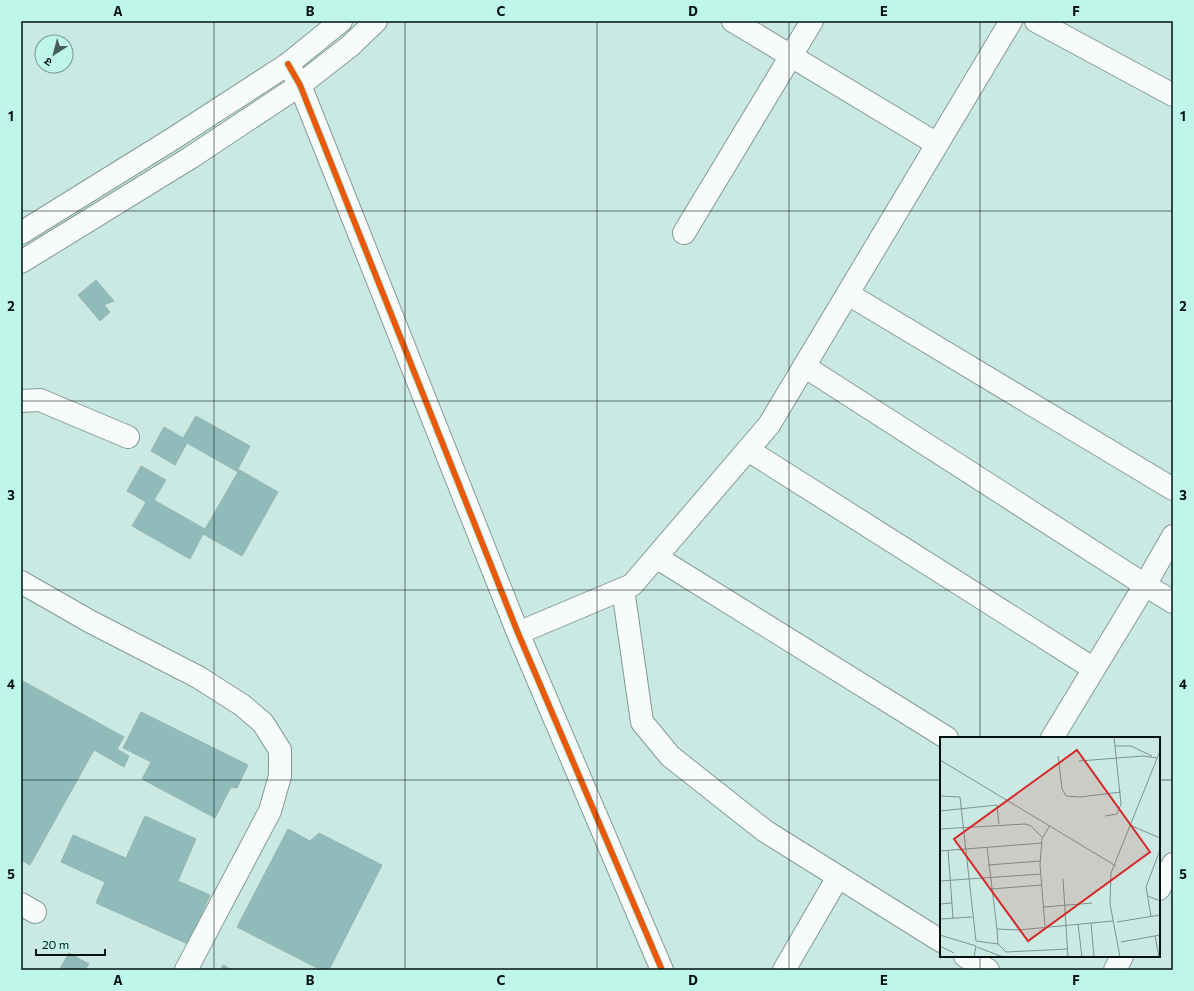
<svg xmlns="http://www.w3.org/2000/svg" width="1194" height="991" font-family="Commissioner,'Noto Sans Devanagari',sans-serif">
  <rect width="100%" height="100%" fill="#cbe9e3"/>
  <path fill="#8fbcbb" stroke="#9bb3b1" d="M 96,280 L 114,301 L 104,305 L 110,312 L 100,321 L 78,295 Z
    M 196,416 L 250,446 L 238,469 L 278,492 L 242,556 L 203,534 L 190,559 L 132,526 L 146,502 L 127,491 L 141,466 L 166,480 L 154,500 L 205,529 L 238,472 L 187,443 L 175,465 L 151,451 L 164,427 L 183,438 Z
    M 21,680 L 124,737 L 117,749 L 129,756 L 124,767 L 94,750 L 30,865 L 21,860 Z
    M 141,712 L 248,765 L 237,788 L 231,787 L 215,818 L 142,779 L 151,762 L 123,748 Z
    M 145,816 L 196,839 L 178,881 L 210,895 L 188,944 L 96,903 L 105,882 L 61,862 L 73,835 L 126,858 Z
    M 288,829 L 310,841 L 319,833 L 382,865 L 329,970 L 321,970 L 237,927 Z
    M 69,953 L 89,964 L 85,970 L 59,970 Z
    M 223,965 L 232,970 L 220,970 Z"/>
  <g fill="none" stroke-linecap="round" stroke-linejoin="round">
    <g stroke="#849b97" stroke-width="24">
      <path id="minor" d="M 733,21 L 937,144
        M 1036,21 L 1173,95
        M 288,64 L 300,85 L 518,633 L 662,970
        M 684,233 L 812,21
        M 848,294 L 1173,489
        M 804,366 L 1145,585 L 1173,602
        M 21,401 L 40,400 L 128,437
        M 748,450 L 1094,669
        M 656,557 L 947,738
        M 21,582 L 91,622 L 198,677 L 242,705 L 263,723 L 280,750 L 280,776 L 270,811 L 186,970
        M 623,589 L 642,722 L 670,756 L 765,831 L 941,941
        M 518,633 L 632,585 L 769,425 L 1011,21
        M 1052,738 L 1145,585 L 1173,536
        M 1159,889 L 1173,864
        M 21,904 L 35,912
        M 965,956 L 988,970
        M 784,970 L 838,877
        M 1115,970 L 1122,956"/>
    </g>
    <g stroke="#849b97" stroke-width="24">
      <path id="major" d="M 21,233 L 174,138 L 288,64 L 341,21
        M 21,262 L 190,158 L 300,85 L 350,46 L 376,21"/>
    </g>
    <use href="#minor" stroke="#f7fcfb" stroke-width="22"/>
    <use href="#major" stroke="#f7fcfb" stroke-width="22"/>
    <g stroke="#bef6ea" stroke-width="8">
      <path id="cycleway" d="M 288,64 L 300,85 L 518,633 L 662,970"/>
    </g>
    <use href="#cycleway" stroke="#e8590c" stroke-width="6"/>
  </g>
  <path fill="none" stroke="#00110e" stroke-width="1" stroke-opacity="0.55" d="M 214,21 L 214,970M 405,21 L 405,970M 597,21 L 597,970M 789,21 L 789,970M 980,21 L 980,738M 21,211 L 1173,211M 21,401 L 1173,401M 21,590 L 1173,590M 21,780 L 941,780M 1159,780 L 1173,780M 980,956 L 980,970"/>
  <g transform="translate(940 737)">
    <rect width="220" height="220" fill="#cbe9e3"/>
    <path fill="none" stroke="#7a938e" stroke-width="1" d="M 175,9 L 191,9 L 212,19M 118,19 L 122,52 L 126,59 L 140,60 L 181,55M 0,23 L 176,129M 139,24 L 203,19 L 217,21M 0,59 L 20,60 L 36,204 L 58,207 L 66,215 L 128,212M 0,74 L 57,68 L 59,87M 165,79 L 177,77 L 181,67 L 174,0M 192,89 L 220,101M 0,92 L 85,87 L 91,89 L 103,101M 47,110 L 57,192 L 78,193 L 173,184M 8,113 L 13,181M 0,114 L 102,106M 48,128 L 100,124M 123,142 L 128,220M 0,144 L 101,137M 51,152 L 102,148M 208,159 L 220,164M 0,167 L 12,166M 104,170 L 152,166M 211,179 L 206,150 L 220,113M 0,182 L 32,180M 177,185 L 220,178M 151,186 L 154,220M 138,187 L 142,220M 105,189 L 100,128 L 102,102 L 110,88M 57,192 L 58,207M 0,198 L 36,209 L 34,220M 215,199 L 219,220M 181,205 L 220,198M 0,206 L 0,220M 0,209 L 14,216M 37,210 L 63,220M 180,220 L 170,167 L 171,136 L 220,14"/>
    <path fill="#d62828" fill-opacity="0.15" stroke="#d62828" stroke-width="2" d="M 137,13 L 210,115 L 88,204 L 14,102 Z"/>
    <rect width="220" height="220" fill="none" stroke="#00110e" stroke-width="2"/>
  </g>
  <rect width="1194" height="991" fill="none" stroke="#bef6ea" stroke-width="44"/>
  <g transform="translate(54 54) rotate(216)"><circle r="19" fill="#bef6ea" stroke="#729a92"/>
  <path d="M0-3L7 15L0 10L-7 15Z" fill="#475d59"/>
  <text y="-6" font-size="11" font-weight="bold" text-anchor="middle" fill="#00110e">उ</text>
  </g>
  <path d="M36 949v6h69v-6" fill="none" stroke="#00110e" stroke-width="2"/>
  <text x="42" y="949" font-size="12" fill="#00110e" stroke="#bef6ea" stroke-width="3" paint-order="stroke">20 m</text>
  <rect x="22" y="22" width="1150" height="947" fill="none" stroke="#00110e" stroke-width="1.5"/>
  <g font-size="13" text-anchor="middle" font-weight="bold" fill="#00110e">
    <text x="118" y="16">A</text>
    <text x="310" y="16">B</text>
    <text x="501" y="16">C</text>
    <text x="693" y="16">D</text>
    <text x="884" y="16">E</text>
    <text x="1076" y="16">F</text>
    <text x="11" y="121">1</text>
    <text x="1183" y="121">1</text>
    <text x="11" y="311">2</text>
    <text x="1183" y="311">2</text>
    <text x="11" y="500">3</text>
    <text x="1183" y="500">3</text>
    <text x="11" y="689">4</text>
    <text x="1183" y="689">4</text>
    <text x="11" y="879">5</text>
    <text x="1183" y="879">5</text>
    <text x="118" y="985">A</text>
    <text x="310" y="985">B</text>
    <text x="501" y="985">C</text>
    <text x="693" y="985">D</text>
    <text x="884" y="985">E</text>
    <text x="1076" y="985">F</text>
  </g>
</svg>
